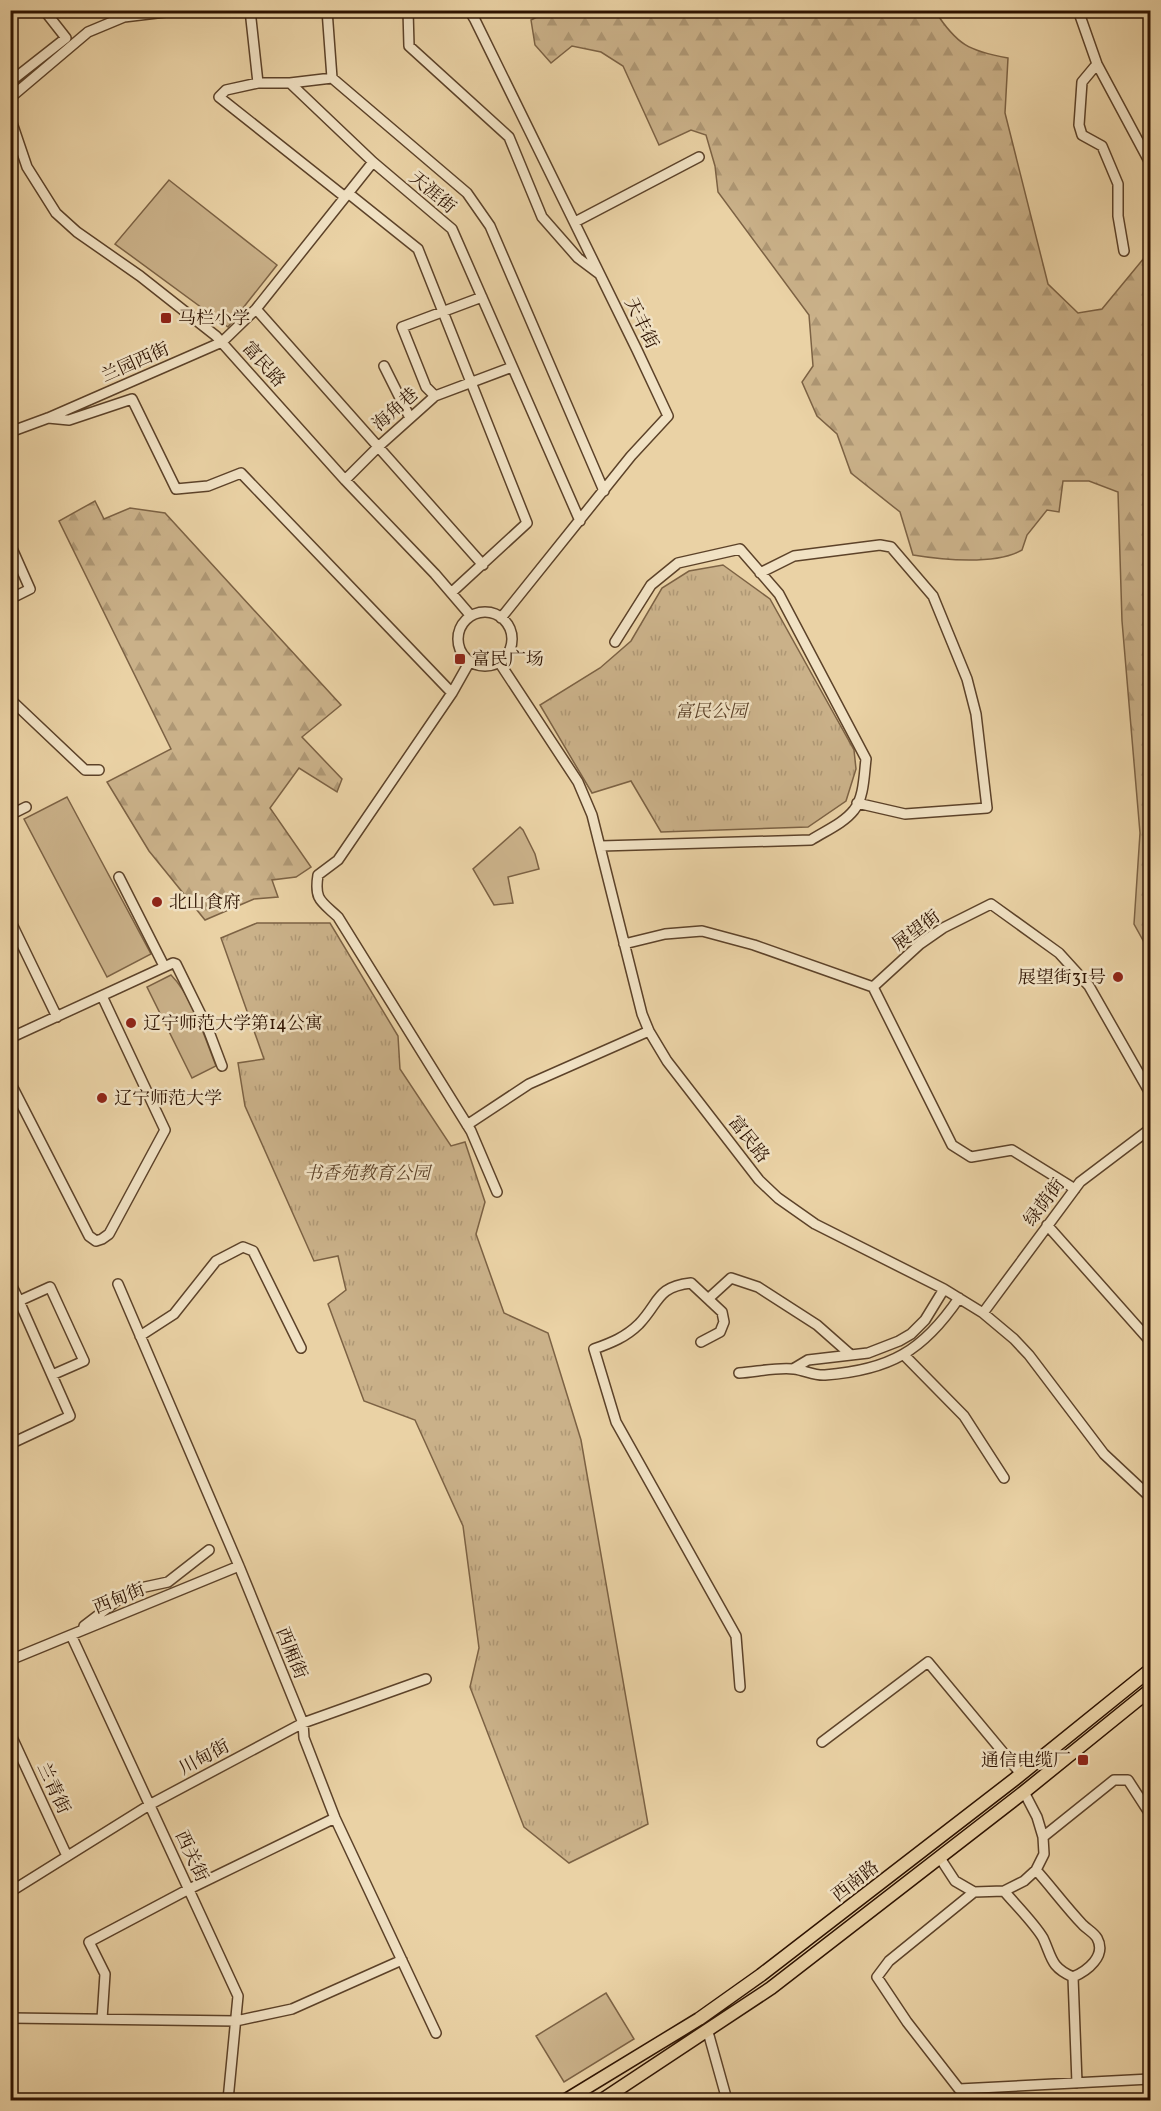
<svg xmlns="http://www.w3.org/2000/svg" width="1161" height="2111" font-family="Vollkorn,'Noto Serif SC',serif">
  <defs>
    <pattern id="grass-tufts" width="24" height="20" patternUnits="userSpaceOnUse" patternTransform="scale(1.5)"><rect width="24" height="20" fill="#cab189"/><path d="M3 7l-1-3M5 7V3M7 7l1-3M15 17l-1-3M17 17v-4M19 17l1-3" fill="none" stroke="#ae9774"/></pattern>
    <pattern id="forest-firs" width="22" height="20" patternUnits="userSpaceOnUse" patternTransform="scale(1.5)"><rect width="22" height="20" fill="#cab189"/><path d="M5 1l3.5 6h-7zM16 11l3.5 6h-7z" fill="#ae9774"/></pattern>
  </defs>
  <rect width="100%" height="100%" fill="#ead2a5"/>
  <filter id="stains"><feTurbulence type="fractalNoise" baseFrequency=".00333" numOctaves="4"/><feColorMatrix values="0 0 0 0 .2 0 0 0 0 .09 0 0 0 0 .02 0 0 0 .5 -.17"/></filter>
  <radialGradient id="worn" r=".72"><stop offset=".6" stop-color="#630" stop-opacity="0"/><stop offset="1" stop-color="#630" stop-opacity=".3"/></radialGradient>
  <path fill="url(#grass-tufts)" stroke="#7c6244" stroke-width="1.5" d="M 723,565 L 770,599 L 854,750 L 856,769 L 846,801 L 808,827 L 661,832 L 631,781 L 592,793 L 540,705 L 600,668 L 631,641 L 662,588 L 689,571 Z
    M 257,923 L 330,923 L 398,1036 L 400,1069 L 451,1146 L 465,1142 L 485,1202 L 476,1234 L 504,1313 L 548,1333 L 581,1440 L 648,1824 L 569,1863 L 524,1827 L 470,1687 L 479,1648 L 463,1526 L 415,1420 L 364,1401 L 328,1304 L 346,1290 L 338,1256 L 314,1261 L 245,1106 L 238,1063 L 264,1059 L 221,938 Z"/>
  <path fill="url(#forest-firs)" stroke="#7c6244" stroke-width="1.5" d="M 551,10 L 935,11 C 957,45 969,51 1008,58 L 1005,113 L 1048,284 L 1078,313 L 1102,309 L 1144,258 L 1150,259 L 1150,953 L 1134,924 L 1140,833 L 1122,621 L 1118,492 L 1089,481 L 1063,481 L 1059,512 L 1047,510 L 1027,535 L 1022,550 C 996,565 943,560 913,555 L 900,512 L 851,473 L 837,434 L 817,416 L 802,382 L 813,366 L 809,315 L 718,192 L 715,166 L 706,135 L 691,130 L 659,145 L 623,66 L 601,52 L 572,46 L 551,63 L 535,45 L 531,20 Z
    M 95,501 L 104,519 L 130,508 L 165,513 L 341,705 L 302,737 L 342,779 L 337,792 L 299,768 L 270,808 L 311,867 L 296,877 L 272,880 L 278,897 L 254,899 L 205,920 L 149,851 L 107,782 L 171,749 L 59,521 Z"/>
  <path fill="#cab189" stroke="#7c6244" stroke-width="1.5" d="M 169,180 L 277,265 L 228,327 L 115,244 Z
    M 67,797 L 151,954 L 107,977 L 24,819 Z
    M 520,827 L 523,830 L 535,854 L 539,869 L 508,877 L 513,903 L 494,905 L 473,869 Z
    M 171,975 C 192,996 205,1038 216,1066 L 192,1078 L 147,987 Z
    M 606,1993 L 634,2039 L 564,2082 L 536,2036 Z"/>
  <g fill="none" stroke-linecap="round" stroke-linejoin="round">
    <g stroke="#5c4229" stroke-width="12">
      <path id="minor" d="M 250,10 L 258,83 L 290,83 L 373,162 L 452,229 L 580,521
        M 327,10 L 332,78 L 467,193 L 490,226 L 604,491
        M 408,10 L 409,46 L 509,137 L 542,217 L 578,258 L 598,273
        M 469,10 L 475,20 L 637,350 L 668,416 L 631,456 L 501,618
        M 1078,10 L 1097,64 L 1150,163
        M 1097,64 L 1082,82 L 1079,125 L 1082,135 L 1102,146 L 1118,184 L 1118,216 L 1124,251
        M 10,82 L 66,38 L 44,10
        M 258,83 L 226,90 L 219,97 L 345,197
        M 290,83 L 332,78
        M 10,98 L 88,32 L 124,17 L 182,10
        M 10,117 L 27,167 L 56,213 L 77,232 L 140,276 L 216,336 L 345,480 L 435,574 L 471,616
        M 348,193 L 418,249 L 527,523 L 451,593
        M 575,222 L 699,157
        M 256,309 L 483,565
        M 384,366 L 410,418
        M 435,396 L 426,387 L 402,327 L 482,297
        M 48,418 L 69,420 L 132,399 L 176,489 L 208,486 L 241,473 L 452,693
        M 10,432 L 48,418 L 222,342 L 256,309 L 373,162
        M 345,480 L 378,447 L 435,396 L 512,367
        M 10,544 L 30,589 L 10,599
        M 760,573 L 794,556 L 880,545 L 891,547 L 933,596 L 967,679 L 976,714 L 987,808 L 905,814 L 857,803
        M458 639a27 27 0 1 1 54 0a27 27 0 1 1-54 0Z
        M 470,661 L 452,693 L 338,860 L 318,875 C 314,900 321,901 338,917 L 471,1131 L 497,1192
        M 499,662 L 578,782 L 592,815 L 642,1014 L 649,1031 L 667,1061 L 759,1180 L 778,1198 L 815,1224 L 944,1289 L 983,1313 L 1014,1339 L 1029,1355 L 1104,1454 L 1150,1497
        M 10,699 L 85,770 L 99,770
        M 10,815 L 26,807
        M 601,846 L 811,840 C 825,831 844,823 854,810 C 864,798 864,775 866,759 L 779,594 L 740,549 L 678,563 L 651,585 L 615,642
        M 119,877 L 164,966
        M 10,920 L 57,1017
        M 624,944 L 665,934 L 702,931 L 754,945 L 873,987 L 920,944 L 943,928 L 991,904 L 1059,953 L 1089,986 L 1150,1093
        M 873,987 L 952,1145 L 971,1157 L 1012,1150 L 1075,1189
        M 10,1038 L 173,963 L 176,964 L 208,1029 L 222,1066
        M 10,1082 L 89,1236 L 96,1241 L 102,1239 L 109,1234 L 165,1130 L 102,996
        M 467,1125 L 529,1084 L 649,1031
        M 1047,1225 L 1150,1341
        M 10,1282 L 19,1301 L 10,1305
        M 118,1284 L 239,1566 L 303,1723 L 304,1738 L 335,1818 L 436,2033
        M 708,1299 L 731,1278 L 758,1287 L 817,1325 L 851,1355
        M 983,1313 L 1080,1182 L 1150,1129
        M 140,1336 L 174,1314 L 216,1261 L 243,1247 L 253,1251 L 301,1348
        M 701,1342 L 720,1332 L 724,1322 L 722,1312 L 691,1283 C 656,1287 660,1302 639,1324 C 626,1337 611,1343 594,1349 L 616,1422 L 736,1636 L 740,1687
        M 904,1355 L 964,1416 L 1004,1478
        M 793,1369 L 808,1360 L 868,1353 L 899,1341 L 911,1334 L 925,1320 L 944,1289
        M 739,1373 C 756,1372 776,1367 794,1369 C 804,1370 815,1376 825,1375 C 890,1370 923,1351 959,1298
        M 10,1444 L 70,1416 L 19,1301 L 50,1287 L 84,1361 L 52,1375
        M 84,1626 L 131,1590 L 168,1582 L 209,1550
        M 71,1635 L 238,1996 L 228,2100
        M 10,1660 L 239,1566
        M 10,1733 L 67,1856
        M 822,1742 L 928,1662 L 1021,1774
        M 1043,1837 L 1114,1780 L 1128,1780 L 1150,1814
        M 940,1858 L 955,1881 L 974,1892 L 1004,1891 L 1024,1881 L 1036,1870 L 1044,1854 L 1043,1837 L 1037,1817 L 1024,1792
        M 1004,1891 C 1015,1904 1035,1924 1043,1938 C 1052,1957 1050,1967 1073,1977 C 1087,1971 1107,1956 1097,1938 C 1094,1933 1087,1929 1083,1925 C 1066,1907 1052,1888 1036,1870
        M 10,1892 L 151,1804 L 303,1723 L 426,1679
        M 974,1892 L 889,1961 L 877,1977 L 907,2022 L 959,2089 L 1150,2079
        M 1073,1977 L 1077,2083
        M 10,2018 L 236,2021 L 292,2009 L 402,1960
        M 102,2019 L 105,1974 L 89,1942 L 189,1889 L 335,1818
        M 708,2032 L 727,2100"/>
    </g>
    <g stroke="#2d1200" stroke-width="15">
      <path id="major" d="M 566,2100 L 699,2019 L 761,1975 L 1015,1779 L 1150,1670
        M 602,2100 L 771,1988 L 1024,1792 L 1150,1690"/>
    </g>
    <use href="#minor" stroke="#f1e2c4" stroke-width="9"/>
    <use href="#major" stroke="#ead2a5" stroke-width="12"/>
  </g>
  <g fill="#8f2418" stroke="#f1e2c4" stroke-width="2">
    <rect x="160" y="312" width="12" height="12" rx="3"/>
    <rect x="454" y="653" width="12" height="12" rx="3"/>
    <circle cx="157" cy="902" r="6"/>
    <circle cx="1118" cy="977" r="6"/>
    <circle cx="131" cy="1023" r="6"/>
    <circle cx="102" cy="1098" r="6"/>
    <rect x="1077" y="1754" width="12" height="12" rx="3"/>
  </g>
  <g text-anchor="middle" stroke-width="5" stroke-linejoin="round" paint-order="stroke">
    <g font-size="18" fill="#2d1200" stroke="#f1e2c4">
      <text transform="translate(433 192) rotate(40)" y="6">天涯街</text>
      <text transform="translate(642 323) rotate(64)" y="6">天丰街</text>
      <text transform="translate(135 362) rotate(-24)" y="6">兰园西街</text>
      <text transform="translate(264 364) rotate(48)" y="6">富民路</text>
      <text transform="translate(395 409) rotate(-42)" y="6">海角巷</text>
      <text transform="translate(916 930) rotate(-37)" y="6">展望街</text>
      <text transform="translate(749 1139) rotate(52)" y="6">富民路</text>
      <text transform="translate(1044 1202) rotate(-53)" y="6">绿荫街</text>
      <text transform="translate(119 1598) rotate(-22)" y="6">西甸街</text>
      <text transform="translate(292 1653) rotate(68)" y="6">西厢街</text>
      <text transform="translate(204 1757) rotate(-28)" y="6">川甸街</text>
      <text transform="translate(54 1788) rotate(65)" y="6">兰青街</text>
      <text transform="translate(192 1856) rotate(65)" y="6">西关街</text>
      <text transform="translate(855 1881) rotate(-38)" y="6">西南路</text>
    </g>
    <g font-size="18" fill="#2d1200" stroke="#f1e2c4" text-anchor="start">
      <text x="178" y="324">马栏小学</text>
      <text x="472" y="665">富民广场</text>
      <text x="169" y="908">北山食府</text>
      <text x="1106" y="983" text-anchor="end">展望街31号</text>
      <text x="143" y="1029">辽宁师范大学第14公寓</text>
      <text x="114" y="1104">辽宁师范大学</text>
      <text x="1071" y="1766" text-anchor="end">通信电缆厂</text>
    </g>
    <g font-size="18" font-style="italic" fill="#5c4229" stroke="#f1e2c4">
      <text x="711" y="717">富民公园</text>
      <text x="367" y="1179">书香苑教育公园</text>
    </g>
  </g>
  <rect width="1161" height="2111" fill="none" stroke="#ead2a5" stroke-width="36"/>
  <rect x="12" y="12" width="1137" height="2087" fill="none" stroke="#2d1200" stroke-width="3"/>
  <rect x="18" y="18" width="1125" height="2075" fill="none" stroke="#2d1200" stroke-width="1.5"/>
  <rect width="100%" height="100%" filter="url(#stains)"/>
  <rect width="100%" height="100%" fill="url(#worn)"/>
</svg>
